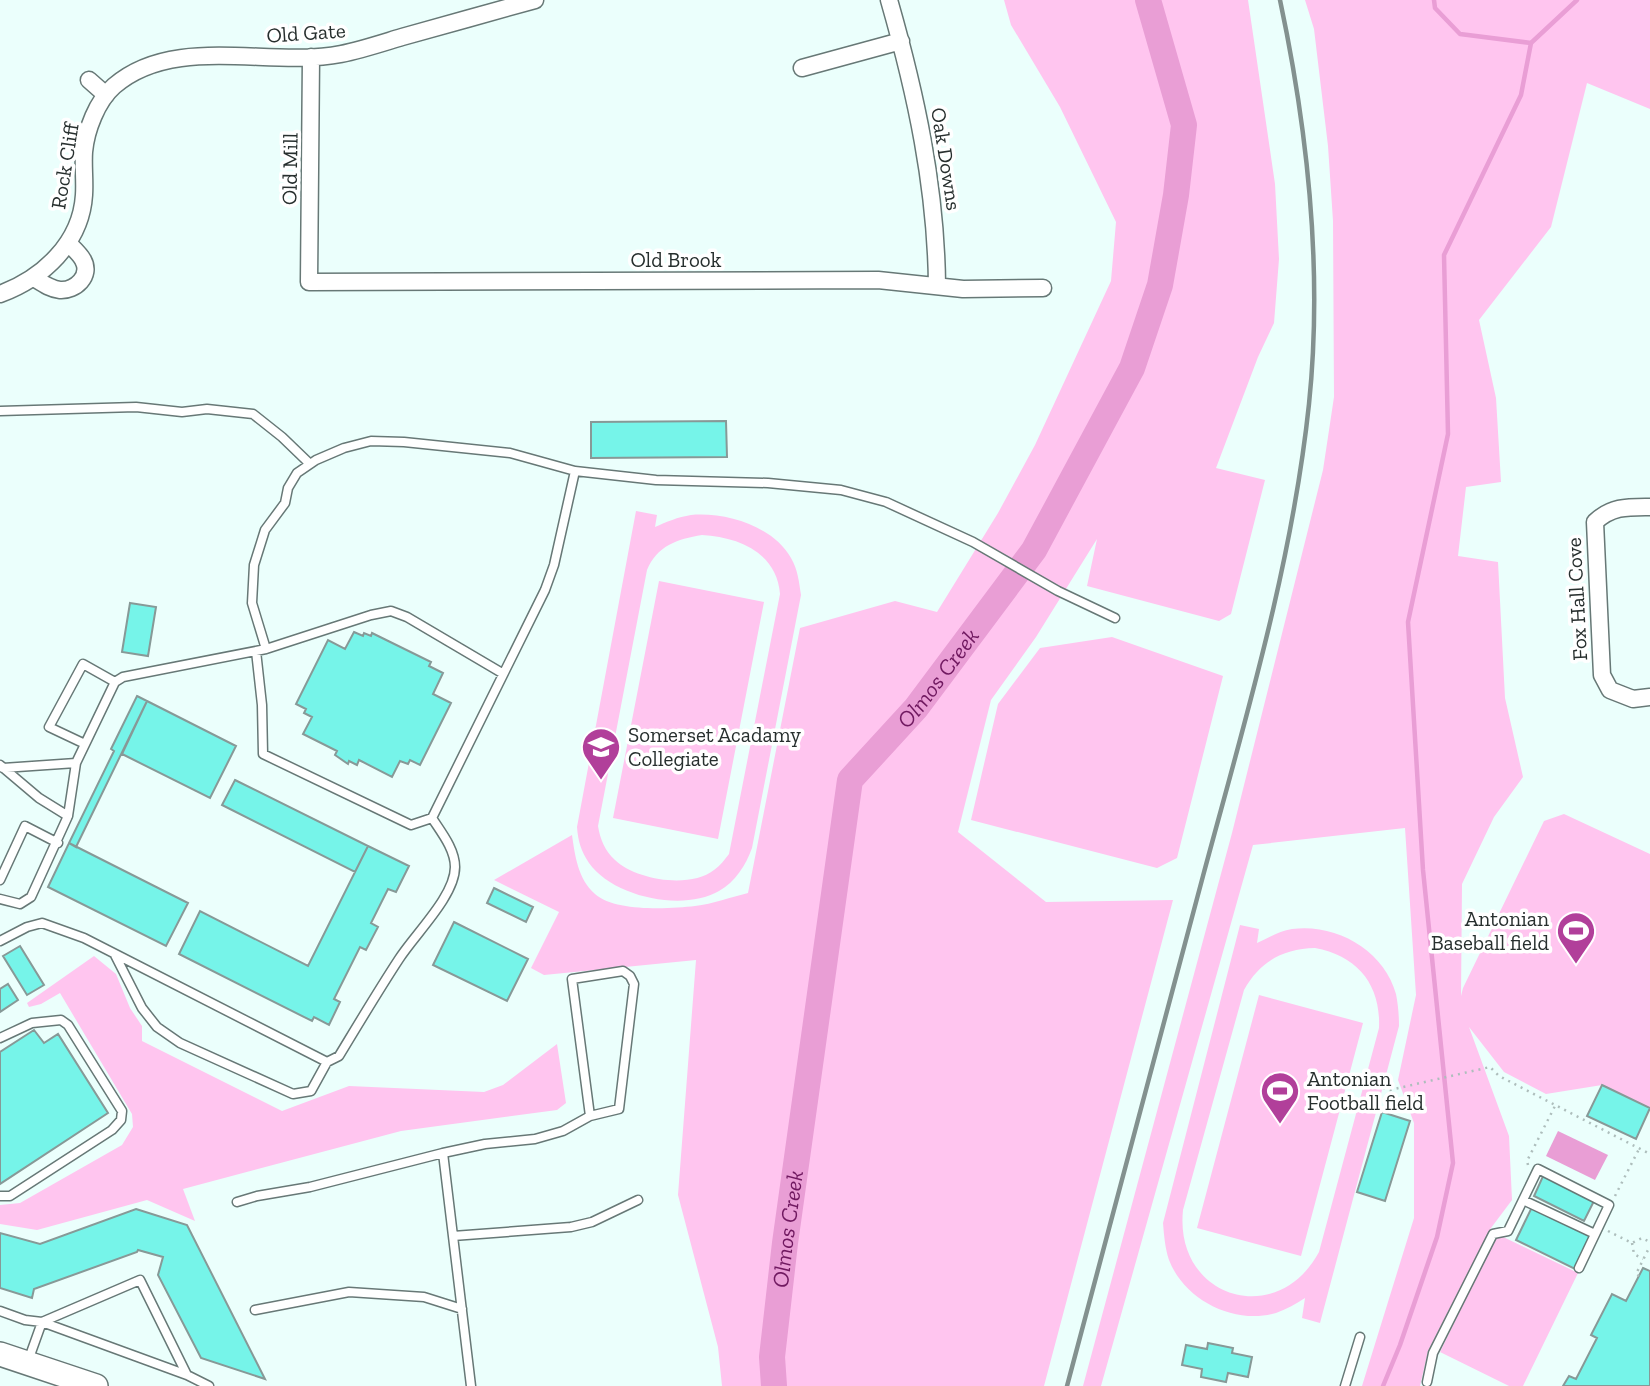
<svg xmlns="http://www.w3.org/2000/svg" width="1650" height="1386" font-family="'Zilla Slab',serif">
  <rect width="100%" height="100%" fill="#ebfffc"/>
  <path fill="#ffc5ef" fill-rule="evenodd" d="M 1004,0 L 1248,0 L 1275,184 L 1279,259 L 1274,323 L 1258,357 L 1216,468 L 1265,480 L 1231,614 L 1219,621 L 1087,586 L 1097,539 L 1036,637 L 991,700 L 958,832 L 1046,902 L 1173,900 L 1044,1386 L 722,1386 L 718,1347 L 678,1195 L 696,960 L 544,975 L 531,968 L 559,912 L 494,880 L 572,835 C 575,856 578,879 595,894 C 615,912 669,909 695,906 C 713,904 731,897 748,893 L 800,628 L 895,601 L 937,612 L 998,513 L 1035,445 L 1111,281 L 1116,222 L 1060,107 L 1011,25 Z
    M 1305,0 L 1650,0 L 1650,109 L 1587,83 L 1551,227 L 1479,320 L 1496,398 L 1501,482 L 1466,487 L 1458,556 L 1498,562 L 1505,698 L 1523,777 L 1494,817 L 1462,884 L 1461,996 L 1463,988 L 1544,821 L 1564,814 L 1650,854 L 1650,1108 L 1602,1085 L 1546,1094 L 1504,1072 L 1469,1027 L 1509,1136 L 1512,1200 L 1491,1228 L 1428,1351 L 1420,1386 L 1362,1386 L 1414,1218 L 1414,1123 L 1398,1080 L 1416,995 L 1405,828 L 1253,845 L 1101,1386 L 1083,1386 L 1232,833 L 1323,470 L 1334,397 L 1333,221 L 1328,146 L 1314,29 Z
    M 636,511 L 657,515 L 655,527 C 666,522 678,517 691,515 C 726,512 773,526 791,558 C 798,570 799,582 801,595 L 752,848 C 746,865 735,882 719,891 C 683,912 613,897 589,863 C 581,851 578,841 577,827 ZM 702,535 C 739,537 777,553 780,594 L 729,854 C 725,859 720,866 714,870 C 690,889 636,880 615,860 C 605,851 600,839 598,826 L 647,570 C 657,546 677,539 702,535 Z
    M 659,581 L 764,602 L 718,839 L 613,818 Z
    M 1112,637 L 1223,676 L 1177,858 L 1157,868 L 971,820 L 998,704 L 1040,648 Z
    M 1240,925 L 1259,929 L 1257,943 C 1268,938 1279,931 1292,929 C 1336,923 1384,950 1396,994 C 1398,1004 1399,1015 1399,1026 L 1320,1323 L 1302,1318 L 1305,1298 C 1296,1304 1287,1309 1276,1313 C 1235,1325 1185,1301 1169,1260 C 1165,1248 1164,1235 1163,1223 ZM 1315,948 C 1358,956 1381,985 1379,1028 L 1319,1252 C 1277,1330 1174,1298 1183,1210 L 1244,990 C 1260,961 1283,949 1315,948 Z
    M 94,956 L 116,974 L 130,1008 L 142,1026 L 142,1041 L 282,1111 L 349,1086 L 484,1092 L 503,1085 L 557,1044 L 566,1103 L 557,1110 L 401,1131 L 183,1189 L 195,1221 L 147,1200 L 37,1230 L 0,1224 L 0,1205 L 20,1203 L 122,1145 L 133,1127 L 132,1114 L 60,993 L 41,1004 L 29,1007 L 27,1003 Z
    M 1259,995 L 1363,1023 L 1301,1256 L 1197,1228 Z
    M 1497,1234 L 1578,1273 L 1523,1386 L 1509,1386 L 1440,1352 Z"/>
  <path fill="#e99ed5" d="M 1558,1131 L 1608,1155 L 1595,1180 L 1546,1156 Z"/>
  <g fill="none" stroke-linecap="round" stroke-linejoin="round">
    <path stroke="#e99ed5" stroke-width="4.5" d="M 1434,0 L 1435,8 L 1460,34 L 1531,43
      M 1383,1386 L 1400,1345 L 1437,1237 L 1453,1163 L 1423,870 L 1408,622 L 1448,434 L 1444,255 L 1521,95 L 1531,43 L 1577,0"/>
    <path stroke="#e99ed5" stroke-width="26" id="s1" d="M 774,1386 L 772,1357 L 785,1243 L 850,780 L 916,708 L 1034,550 L 1132,368 L 1160,285 L 1176,195 L 1184,125 L 1148,0"/>
  </g>
  <path fill="#76f4e9" stroke="#879997" stroke-width="2" d="M 726,421 L 727,457 L 591,458 L 591,422 Z
    M 130,603 L 156,607 L 148,656 L 122,652 Z
    M 354,632 L 363,636 L 364,633 L 371,636 L 372,633 L 431,662 L 429,666 L 443,673 L 433,694 L 451,703 L 420,765 L 410,760 L 408,764 L 400,761 L 392,777 L 359,760 L 357,765 L 349,761 L 348,764 L 335,755 L 337,751 L 303,734 L 312,717 L 304,713 L 306,709 L 296,704 L 328,640 L 345,649 Z
    M 137,696 L 147,701 L 76,847 L 69,843 L 114,751 L 111,749 Z
    M 147,701 L 236,746 L 210,798 L 122,754 Z
    M 235,780 L 368,846 L 355,872 L 222,805 Z
    M 69,843 L 188,903 L 166,946 L 48,887 Z
    M 368,846 L 409,866 L 396,892 L 388,889 L 371,923 L 378,927 L 366,950 L 360,947 L 334,999 L 340,1002 L 329,1025 L 314,1017 L 312,1021 L 179,954 L 200,911 L 308,966 Z
    M 494,888 L 533,907 L 526,922 L 487,903 Z
    M 454,922 L 528,959 L 507,1001 L 433,965 Z
    M 20,946 L 44,985 L 27,995 L 3,956 Z
    M 8,984 L 18,1000 L 0,1012 L 0,989 Z
    M 34,1030 L 44,1043 L 58,1034 L 108,1113 L 0,1184 L 0,1052 Z
    M 1602,1085 L 1650,1108 L 1636,1139 L 1587,1116 Z
    M 1382,1112 L 1410,1121 L 1385,1201 L 1357,1192 Z
    M 1544,1174 L 1595,1199 L 1584,1221 L 1534,1196 Z
    M 1532,1207 L 1591,1235 L 1575,1269 L 1516,1240 Z
    M 136,1209 L 187,1225 L 265,1379 L 201,1358 L 158,1275 L 163,1257 L 138,1250 L 137,1252 L 34,1289 L 32,1298 L 0,1288 L 0,1233 L 40,1244 Z
    M 1643,1268 L 1650,1271 L 1650,1386 L 1563,1386 L 1569,1376 L 1576,1379 L 1597,1338 L 1591,1335 L 1612,1294 L 1626,1301 Z
    M 1208,1343 L 1233,1348 L 1232,1353 L 1252,1357 L 1248,1377 L 1228,1373 L 1226,1382 L 1201,1377 L 1202,1369 L 1182,1365 L 1186,1345 L 1207,1349 Z"/>
  <g fill="none" stroke-linecap="round" stroke-linejoin="round">
    <g stroke="#677876" stroke-width="11">
      <path id="service" d="M 0,411 L 136,407 L 182,412 L 207,409 L 253,414 L 282,437 L 310,464
        M 256,651 L 262,705 L 263,754 L 411,825 L 432,818
        M 502,673 L 407,617 L 391,611 L 371,615 L 266,649 L 252,603 L 254,565 L 265,530 L 285,503 L 288,488 L 297,473 L 316,460 L 344,448 L 371,441 L 404,442 L 510,453 L 575,471
        M 85,744 L 49,727 L 83,664 L 115,682
        M 0,765 L 39,798 L 68,816 L 31,897 L 20,904 L 0,899
        M 3,768 L 76,763
        M 68,816 L 76,763 L 115,682 L 123,677 L 266,649
        M 0,880 L 25,826 L 58,843
        M 0,941 L 27,927 L 42,923 L 84,938 L 327,1062 L 339,1056 C 359,1023 378,991 399,959 C 415,934 455,896 455,867 C 455,849 441,832 432,818 L 545,590 L 554,565 L 575,471 L 656,480 L 768,483 L 841,490 L 886,502 L 973,542 L 1058,591 L 1115,618
        M 115,955 L 142,1008 L 157,1027 L 180,1043 L 293,1094 L 311,1091 L 327,1062
        M 0,1038 L 32,1023 L 61,1020 L 68,1025 L 122,1111 L 121,1120 L 112,1130 L 10,1196 L 0,1196
        M 443,1153 L 485,1144 L 535,1139 L 563,1131 L 590,1116 L 572,979 L 623,971 L 630,976 L 634,984 L 619,1109 L 590,1116
        M 1523,1200 L 1595,1234
        M 237,1202 L 257,1196 L 310,1187 L 443,1153 L 471,1386
        M 453,1236 L 571,1227 L 592,1222 L 638,1200
        M 255,1310 L 349,1292 L 424,1297 L 462,1309
        M 0,1311 L 25,1320 L 42,1322 L 140,1280 L 187,1375 L 209,1386
        M 28,1361 L 42,1322 L 187,1375
        M 1427,1382 L 1433,1353 L 1493,1234 L 1508,1231 L 1538,1169 L 1609,1205 L 1579,1268
        M 1345,1386 L 1360,1337"/>
    </g>
    <g stroke="#677876" stroke-width="19">
      <path id="minor" d="M 889,0 C 916,94 936,187 937,285
        M 311,57 L 309,282 L 878,280 L 963,289 L 1043,288
        M 802,68 L 901,41
        M 89,80 L 106,95
        M 34,278 C 42,283 50,289 60,290 C 75,291 92,276 83,260 C 80,254 73,248 68,243
        M 0,294 C 43,278 81,243 84,195 C 85,181 83,166 84,152 C 86,130 97,101 114,86 C 174,34 269,68 341,54 C 361,50 382,43 402,37 C 446,25 491,12 535,0
        M 1650,507 C 1628,507 1612,506 1595,522 L 1602,675 L 1610,690 L 1633,699 L 1650,697"/>
    </g>
    <g stroke="#677876" stroke-width="26">
      <path id="secondary" d="M 0,1354 L 96,1386"/>
    </g>
    <path stroke="#aebebc" stroke-width="2.5" stroke-dasharray="2 5" stroke-linecap="butt" d="M 1383,1088 L 1390,1090 L 1490,1067 L 1499,1076 L 1650,1154
      M 1528,1165 L 1527,1161 L 1555,1106
      M 1615,1196 L 1639,1149
      M 1608,1231 L 1632,1243 L 1642,1238 L 1650,1242
      M 1632,1243 L 1634,1254 L 1643,1259
      M 1639,1276 L 1636,1274 L 1650,1246"/>
    <use href="#service" stroke="#fff" stroke-width="8"/>
    <use href="#minor" stroke="#fff" stroke-width="16"/>
    <use href="#secondary" stroke="#fff" stroke-width="23"/>
    <path stroke="#83918f" stroke-width="4.5" d="M 1067,1386 C 1112,1216 1158,1046 1203,876 C 1245,720 1292,565 1309,404 C 1323,269 1308,132 1280,0"/>
  </g>
  <defs>
    <g id="school-pin" transform="scale(2.0125)"><path d="M0 17L-7.5 6A9.5 9.5 0 1 1 7.5 6Z" fill="#b13f9a" stroke="#fff"/><path d="M0-5L7-2L0 1L-7-2ZM-4 1L0 2.5L4 1V4Q0 6-4 4Z" fill="#fff"/></g>
    <g id="stadium-pin" transform="scale(2.0125)"><path d="M0 17L-7.5 6A9.5 9.5 0 1 1 7.5 6Z" fill="#b13f9a" stroke="#fff"/><path d="M0-5a6.5 5 0 1 0 0 10a6.5 5 0 1 0 0-10ZM-3.5-1.8h7v3.6h-7Z" fill="#fff"/></g>
  </defs>
  <g fill-rule="evenodd">
    <use href="#school-pin" x="601" y="747"/>
    <use href="#stadium-pin" x="1576" y="931"/>
    <use href="#stadium-pin" x="1280" y="1091"/>
  </g>
  <g text-anchor="middle" stroke-width="7" stroke-linejoin="round" paint-order="stroke">
    <g font-size="21" fill="#272f2e" stroke="#fff">
      <text transform="translate(306 33) rotate(-4)" y="7">Old Gate</text>
      <text transform="translate(946 159) rotate(81)" y="7">Oak Downs</text>
      <text transform="translate(65 166) rotate(-81)" y="7">Rock Cliff</text>
      <text transform="translate(290 169) rotate(-89)" y="7">Old Mill</text>
      <text x="676" y="267">Old Brook</text>
      <text transform="translate(1577 599) rotate(-93)" y="7">Fox Hall Cove</text>
    </g>
    <g font-size="21" fill="#272f2e" stroke="#fff" text-anchor="start">
      <text x="628" y="742">Somerset Acadamy<tspan x="628" dy="24">Collegiate</tspan></text>
      <text x="1549" y="926" text-anchor="end">Antonian<tspan x="1549" dy="24">Baseball field</tspan></text>
      <text x="1307" y="1086">Antonian<tspan x="1307" dy="24">Football field</tspan></text>
    </g>
    <g font-size="23" font-style="italic" fill="#701960" stroke="#fff">
      <text dy="8" stroke="none"><textPath href="#s1" startOffset="746">Olmos Creek</textPath></text>
      <text dy="8" stroke="none"><textPath href="#s1" startOffset="158">Olmos Creek</textPath></text>
    </g>
  </g>
</svg>
